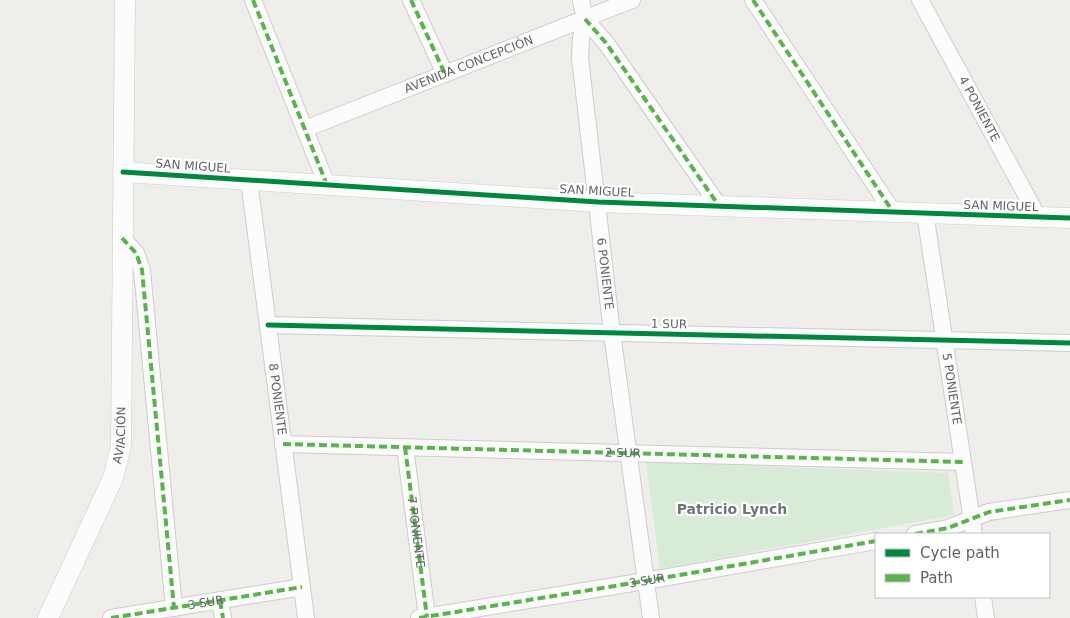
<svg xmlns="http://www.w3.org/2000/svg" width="1070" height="618" font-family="'DejaVu Sans',sans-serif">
  <rect width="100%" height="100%" fill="#efeeea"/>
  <path fill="#d8ebd6" d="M 646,462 L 948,473 L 954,515 L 660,569 Z"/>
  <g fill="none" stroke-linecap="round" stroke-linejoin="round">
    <g stroke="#cbcccc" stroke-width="18">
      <g id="minor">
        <path d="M 253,0 L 327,185"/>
        <path d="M 411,0 L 445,74"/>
        <path id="s1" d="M 581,0 L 585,19 L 581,38 L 580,58 L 612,333 L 651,618"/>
        <path d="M 753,0 L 893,212"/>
        <path id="s2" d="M 920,0 L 1038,217"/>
        <path d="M 585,19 L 606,43 L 719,206"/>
        <path id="s3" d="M 305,129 L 632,0"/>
        <path id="s4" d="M 249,180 L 306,618"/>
        <path id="s5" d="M 925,213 L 974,534"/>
        <path d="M 122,238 L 136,253 L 142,270 L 174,608"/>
        <path d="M 268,325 L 1070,343"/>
        <path id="s6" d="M 283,444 L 963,462"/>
        <path d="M 405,447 L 427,617"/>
        <path d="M 915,534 L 948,528 L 989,512 L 1070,500"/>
        <path d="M 983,597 L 986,618"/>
        <path d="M 220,601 L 223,618"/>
        <path id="s7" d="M 111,618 L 302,587"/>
        <path id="s8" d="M 419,618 L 645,581 L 876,541"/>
      </g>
    </g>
    <g stroke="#cbcccc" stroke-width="21">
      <g id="tertiary">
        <path d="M 123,172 L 598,202 L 1070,218"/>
        <path id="s9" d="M 48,618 L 113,478 L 121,446 L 125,0"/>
      </g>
    </g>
    <use href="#minor" stroke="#fdfcfc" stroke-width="16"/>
    <use href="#tertiary" stroke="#fdfcfc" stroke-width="20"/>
    <g stroke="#58b549" stroke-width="4" stroke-dasharray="8 4" stroke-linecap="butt">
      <path d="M 253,0 L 327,185"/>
      <path d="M 411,0 L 445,74"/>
      <path d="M 753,0 L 893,212"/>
      <path d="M 585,19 L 606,43 L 719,206"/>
      <path d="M 122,238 L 136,253 L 142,270 L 174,608"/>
      <path d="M 283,444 L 963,462"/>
      <path id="s10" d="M 405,447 L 427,617"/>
      <path d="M 915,534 L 948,528 L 989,512 L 1070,500"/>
      <path d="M 220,601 L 223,618"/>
      <path d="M 111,618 L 302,587"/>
      <path d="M 419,618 L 645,581 L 876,541"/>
    </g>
    <g stroke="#fff" stroke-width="8">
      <path id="cycleway" d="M 123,172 L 598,202 L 1070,218
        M 268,325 L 1070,343"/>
    </g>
    <use href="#cycleway" stroke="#00873e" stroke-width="5"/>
  </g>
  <g text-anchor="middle" stroke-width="4.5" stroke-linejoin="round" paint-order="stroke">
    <g font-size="12" fill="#5f6368" stroke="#fff">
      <text dy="4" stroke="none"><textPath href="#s3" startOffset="176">AVENIDA CONCEPCIÓN</textPath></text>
      <text dy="4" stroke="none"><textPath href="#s2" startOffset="124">4 PONIENTE</textPath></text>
      <text transform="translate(193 166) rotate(4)" y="4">SAN MIGUEL</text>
      <text transform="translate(597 191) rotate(3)" y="4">SAN MIGUEL</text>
      <text transform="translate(1001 206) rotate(2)" y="4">SAN MIGUEL</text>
      <text dy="4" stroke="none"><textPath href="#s1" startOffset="276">6 PONIENTE</textPath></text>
      <text transform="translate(669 324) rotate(1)" y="4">1 SUR</text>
      <text dy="4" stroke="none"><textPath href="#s5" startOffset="178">5 PONIENTE</textPath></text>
      <text dy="4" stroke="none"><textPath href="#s4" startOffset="221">8 PONIENTE</textPath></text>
      <text dy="4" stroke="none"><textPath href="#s9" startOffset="198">AVIACIÓN</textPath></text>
      <text dy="4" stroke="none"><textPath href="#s6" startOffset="340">2 SUR</textPath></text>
      <text dy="4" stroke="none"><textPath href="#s10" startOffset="86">7 PONIENTE</textPath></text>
      <text dy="4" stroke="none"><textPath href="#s8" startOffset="231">3 SUR</textPath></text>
      <text dy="4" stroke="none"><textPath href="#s7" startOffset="96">3 SUR</textPath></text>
    </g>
    <g font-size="14" font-weight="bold" fill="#70757a" stroke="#fff">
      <text x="732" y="514">Patricio Lynch</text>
    </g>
  </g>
  <rect x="875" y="533" width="175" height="65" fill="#ffffff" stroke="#bfc1c3"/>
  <rect x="885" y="549" width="25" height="8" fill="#00873e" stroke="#bfc1c3"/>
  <text x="920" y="558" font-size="15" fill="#5f6368">Cycle path</text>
  <rect x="885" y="574" width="25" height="8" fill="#58b549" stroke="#bfc1c3"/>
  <text x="920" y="583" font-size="15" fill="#5f6368">Path</text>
</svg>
